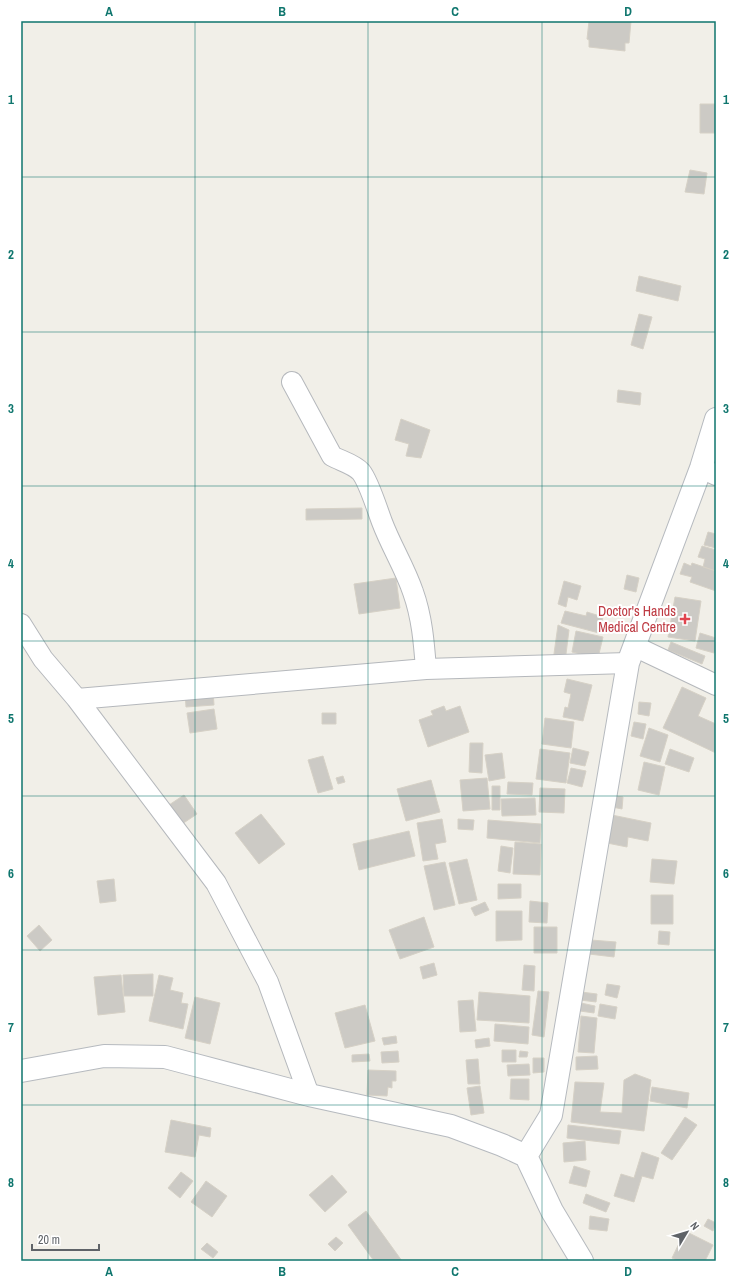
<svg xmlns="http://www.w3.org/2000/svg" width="737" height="1282" font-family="'Archivo Narrow',sans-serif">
  <rect width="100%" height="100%" fill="#f1efe8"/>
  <path fill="#cccac5" stroke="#d6d1c6" d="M 589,21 L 631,21 L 629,43 L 625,43 L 625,51 L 589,47 L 589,40 L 587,39 Z
    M 700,104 L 716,104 L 716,133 L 700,133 Z
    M 690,170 L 707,173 L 704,194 L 685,192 Z
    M 639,276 L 681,286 L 678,301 L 636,291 Z
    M 639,314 L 652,317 L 643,349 L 631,345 Z
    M 618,390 L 641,393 L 640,405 L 617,402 Z
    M 401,419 L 430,430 L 421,458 L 406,456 L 409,444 L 395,440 Z
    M 362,508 L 362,519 L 306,520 L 306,509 Z
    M 708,532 L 716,534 L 716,548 L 704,545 Z
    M 702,546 L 716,550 L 716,571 L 703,567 L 705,559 L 698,557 Z
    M 684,563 L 691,566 L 692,563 L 716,571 L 716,591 L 690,582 L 692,577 L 680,574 Z
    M 627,575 L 639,578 L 636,592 L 624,589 Z
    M 396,578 L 400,608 L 359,614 L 354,584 Z
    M 564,581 L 581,586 L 577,600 L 568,597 L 566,607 L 558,604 Z
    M 675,597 L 701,601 L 695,641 L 668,637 Z
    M 565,611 L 586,616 L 587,612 L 603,617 L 599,633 L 561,623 Z
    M 558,625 L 569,630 L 565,662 L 553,661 Z
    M 576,631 L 603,637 L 598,658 L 572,652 Z
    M 700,633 L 716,638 L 716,647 L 714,653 L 696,648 Z
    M 671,642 L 705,656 L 702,664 L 668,650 Z
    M 567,679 L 592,685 L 583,721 L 563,717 L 565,707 L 568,708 L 571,694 L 564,692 Z
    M 682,687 L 706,698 L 698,716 L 716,724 L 716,753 L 663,728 Z
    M 213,691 L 214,705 L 186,707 L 185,693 Z
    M 639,702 L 651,703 L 649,716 L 638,714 Z
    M 444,706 L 446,711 L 460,706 L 469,732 L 428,747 L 419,720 L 433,715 L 431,711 Z
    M 214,709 L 217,729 L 190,733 L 187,713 Z
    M 322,713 L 336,713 L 336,724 L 322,724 Z
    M 545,718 L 574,722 L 571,748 L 542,744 Z
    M 634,722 L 646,724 L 643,739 L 631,736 Z
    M 649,728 L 668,735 L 660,762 L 640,756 Z
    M 470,743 L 483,743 L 482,773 L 469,772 Z
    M 573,748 L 589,752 L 585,766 L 570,763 Z
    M 540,749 L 570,753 L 566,783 L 536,779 Z
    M 670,749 L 694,758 L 689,772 L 665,764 Z
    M 502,753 L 505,778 L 489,781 L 485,755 Z
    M 323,756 L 333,789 L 318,793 L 308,760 Z
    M 644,762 L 665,767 L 659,795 L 638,790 Z
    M 571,768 L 586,771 L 582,787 L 567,783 Z
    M 343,776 L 345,782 L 338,784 L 336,778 Z
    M 487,778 L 490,809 L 463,811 L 460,780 Z
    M 431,780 L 440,812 L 406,821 L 397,789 Z
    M 508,782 L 533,783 L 532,795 L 507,794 Z
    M 492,786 L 500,786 L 500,810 L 492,810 Z
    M 540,788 L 565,789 L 564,813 L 539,812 Z
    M 184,795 L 197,814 L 182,824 L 169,805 Z
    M 614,796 L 623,797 L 622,809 L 612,807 Z
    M 535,798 L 536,815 L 502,816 L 501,799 Z
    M 261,814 L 285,844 L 259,864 L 235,833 Z
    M 607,814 L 651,823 L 648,841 L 628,837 L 627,847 L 602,842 Z
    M 442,819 L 446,842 L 435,844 L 438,859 L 423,861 L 417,823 Z
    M 458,819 L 474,820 L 473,830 L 458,829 Z
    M 488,820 L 541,824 L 540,843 L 487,838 Z
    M 409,831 L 415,856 L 359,870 L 353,844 Z
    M 515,842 L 541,844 L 540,875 L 513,874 Z
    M 501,846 L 513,848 L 510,873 L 498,871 Z
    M 467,859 L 477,900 L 459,904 L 449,863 Z
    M 652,859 L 677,861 L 674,884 L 650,882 Z
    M 445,862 L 455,905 L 434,910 L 424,866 Z
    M 114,879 L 116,901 L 100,903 L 97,881 Z
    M 498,884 L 521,884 L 521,898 L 498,899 Z
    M 651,895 L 673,895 L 673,924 L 651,924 Z
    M 530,901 L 548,903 L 547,923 L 529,922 Z
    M 485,902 L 489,910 L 475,916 L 471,908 Z
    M 496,911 L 522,911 L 522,940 L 496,941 Z
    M 424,917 L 434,947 L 400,959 L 389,930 Z
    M 39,925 L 52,940 L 40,951 L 27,936 Z
    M 534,927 L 557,927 L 557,953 L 534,953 Z
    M 659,931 L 670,932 L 669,945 L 658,944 Z
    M 591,940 L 616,942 L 614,957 L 589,954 Z
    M 434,963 L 437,975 L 423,979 L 420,967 Z
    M 524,965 L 535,966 L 534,991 L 522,990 Z
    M 153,974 L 153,996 L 124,996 L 123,975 Z
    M 121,975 L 125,1012 L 98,1015 L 94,977 Z
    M 159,975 L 173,978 L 170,990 L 183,993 L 181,1003 L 188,1004 L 183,1029 L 149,1021 Z
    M 607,984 L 620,986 L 617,998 L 605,995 Z
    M 538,991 L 549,992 L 544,1037 L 532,1035 Z
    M 479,992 L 530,996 L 529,1023 L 477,1020 Z
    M 581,992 L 597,994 L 596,1002 L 580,1000 Z
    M 195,997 L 220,1003 L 210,1044 L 185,1038 Z
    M 473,1000 L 476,1031 L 460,1032 L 458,1001 Z
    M 581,1003 L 595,1006 L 594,1013 L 580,1011 Z
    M 600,1004 L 617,1007 L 615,1019 L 598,1016 Z
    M 365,1005 L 375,1041 L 345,1048 L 335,1013 Z
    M 581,1016 L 597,1018 L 594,1053 L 578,1052 Z
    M 495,1024 L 529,1027 L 528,1044 L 494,1041 Z
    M 396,1036 L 397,1043 L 384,1045 L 382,1038 Z
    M 489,1038 L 490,1046 L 476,1048 L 475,1040 Z
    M 502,1050 L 516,1050 L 516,1062 L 502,1062 Z
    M 398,1051 L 399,1062 L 382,1063 L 381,1052 Z
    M 520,1051 L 528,1052 L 527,1057 L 519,1057 Z
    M 369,1054 L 370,1061 L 352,1062 L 352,1055 Z
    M 597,1056 L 598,1069 L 576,1070 L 576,1057 Z
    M 533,1058 L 544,1058 L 544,1072 L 533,1073 Z
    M 478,1059 L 480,1084 L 468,1084 L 466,1060 Z
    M 529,1064 L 530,1075 L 508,1076 L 507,1065 Z
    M 368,1070 L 396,1071 L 396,1081 L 392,1081 L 392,1088 L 388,1087 L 387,1096 L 367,1095 Z
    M 635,1074 L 651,1080 L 644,1131 L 571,1122 L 575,1082 L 604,1083 L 600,1112 L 622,1113 L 624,1080 Z
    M 511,1079 L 529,1079 L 529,1100 L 510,1099 Z
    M 480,1086 L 484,1113 L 471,1115 L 467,1088 Z
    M 652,1087 L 689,1093 L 687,1108 L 650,1101 Z
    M 685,1117 L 697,1125 L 672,1160 L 661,1153 Z
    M 171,1120 L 211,1128 L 210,1137 L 199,1135 L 195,1157 L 165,1152 Z
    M 568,1125 L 621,1131 L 619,1144 L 567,1138 Z
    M 585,1141 L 586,1160 L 564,1162 L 563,1143 Z
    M 642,1152 L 659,1158 L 653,1179 L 642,1176 L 634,1202 L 614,1196 L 621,1174 L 634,1178 Z
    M 574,1166 L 590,1171 L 586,1187 L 569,1183 Z
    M 181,1172 L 193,1181 L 180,1198 L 168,1188 Z
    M 332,1175 L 347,1192 L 325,1212 L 309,1195 Z
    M 206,1181 L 227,1196 L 212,1217 L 191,1202 Z
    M 586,1194 L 610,1203 L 606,1212 L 583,1203 Z
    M 366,1211 L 402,1261 L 374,1261 L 348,1225 Z
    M 590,1216 L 609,1219 L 607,1231 L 589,1229 Z
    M 708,1219 L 716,1223 L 713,1231 L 704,1226 Z
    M 685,1231 L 713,1245 L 705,1261 L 679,1261 L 672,1258 Z
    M 336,1237 L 343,1243 L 335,1251 L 328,1244 Z
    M 207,1243 L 218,1252 L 213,1258 L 201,1249 Z"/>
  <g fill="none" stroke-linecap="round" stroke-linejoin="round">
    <g stroke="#b5b8bc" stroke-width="22">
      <path id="street" d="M 292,382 L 332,456 C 341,461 354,464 361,472 C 369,482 377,509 382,522 C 391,546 405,568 413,592 C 422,617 424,643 426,669
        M 701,468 L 716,475
        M 21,624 L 43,659 L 77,699 L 216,883 L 268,982 L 309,1095
        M 634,646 L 716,685
        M 77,699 L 426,669 L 628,663"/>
    </g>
    <g stroke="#b6babf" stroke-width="24">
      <path id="secondary" d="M 21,1071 L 104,1056 L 165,1057 L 309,1095 L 451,1126 L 502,1145 L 526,1156 L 552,1211 L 582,1261
        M 526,1156 L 551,1115 L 628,663 L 701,468 L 716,419"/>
    </g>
    <use href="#street" stroke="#fff" stroke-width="20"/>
    <use href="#secondary" stroke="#fff" stroke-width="22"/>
  </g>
  <path fill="none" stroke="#0f766e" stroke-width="1" stroke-opacity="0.55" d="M 195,21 L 195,1261M 368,21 L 368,1261M 542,21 L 542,1261M 21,177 L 716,177M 21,332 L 716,332M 21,486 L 716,486M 21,641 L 716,641M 21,796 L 716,796M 21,950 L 716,950M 21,1105 L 716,1105"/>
  <path fill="#e0444e" stroke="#fff" stroke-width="1.5" d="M683 613h4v4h4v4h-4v4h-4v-4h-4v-4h4z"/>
  <g text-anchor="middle" stroke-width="4" stroke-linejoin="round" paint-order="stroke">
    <g font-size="14" fill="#be3a42" stroke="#fff" text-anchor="end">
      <text x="676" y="616">Doctor's Hands<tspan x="676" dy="16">Medical Centre</tspan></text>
    </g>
  </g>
  <rect width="737" height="1282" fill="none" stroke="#ffffff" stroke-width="44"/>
  <g transform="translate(687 1232) rotate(52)" stroke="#ffffff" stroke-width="3" paint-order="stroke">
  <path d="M0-3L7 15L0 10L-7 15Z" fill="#5f6368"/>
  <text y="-6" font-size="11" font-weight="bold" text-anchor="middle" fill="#5f6368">N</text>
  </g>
  <path d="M32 1244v6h67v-6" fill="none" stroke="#5f6368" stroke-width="2"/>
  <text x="38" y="1244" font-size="12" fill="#5f6368" stroke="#ffffff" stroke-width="3" paint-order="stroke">20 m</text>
  <rect x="22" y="22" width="693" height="1238" fill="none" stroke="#0f766e" stroke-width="1.5"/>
  <g font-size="13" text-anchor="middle" font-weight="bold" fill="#0f766e">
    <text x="109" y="16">A</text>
    <text x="282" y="16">B</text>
    <text x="455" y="16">C</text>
    <text x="628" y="16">D</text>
    <text x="11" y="104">1</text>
    <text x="726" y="104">1</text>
    <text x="11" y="259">2</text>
    <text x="726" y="259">2</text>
    <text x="11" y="413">3</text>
    <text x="726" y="413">3</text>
    <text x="11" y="568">4</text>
    <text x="726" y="568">4</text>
    <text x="11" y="723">5</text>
    <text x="726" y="723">5</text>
    <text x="11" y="878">6</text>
    <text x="726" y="878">6</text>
    <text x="11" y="1032">7</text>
    <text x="726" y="1032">7</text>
    <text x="11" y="1187">8</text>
    <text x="726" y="1187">8</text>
    <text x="109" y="1276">A</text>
    <text x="282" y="1276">B</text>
    <text x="455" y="1276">C</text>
    <text x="628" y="1276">D</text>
  </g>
</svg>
